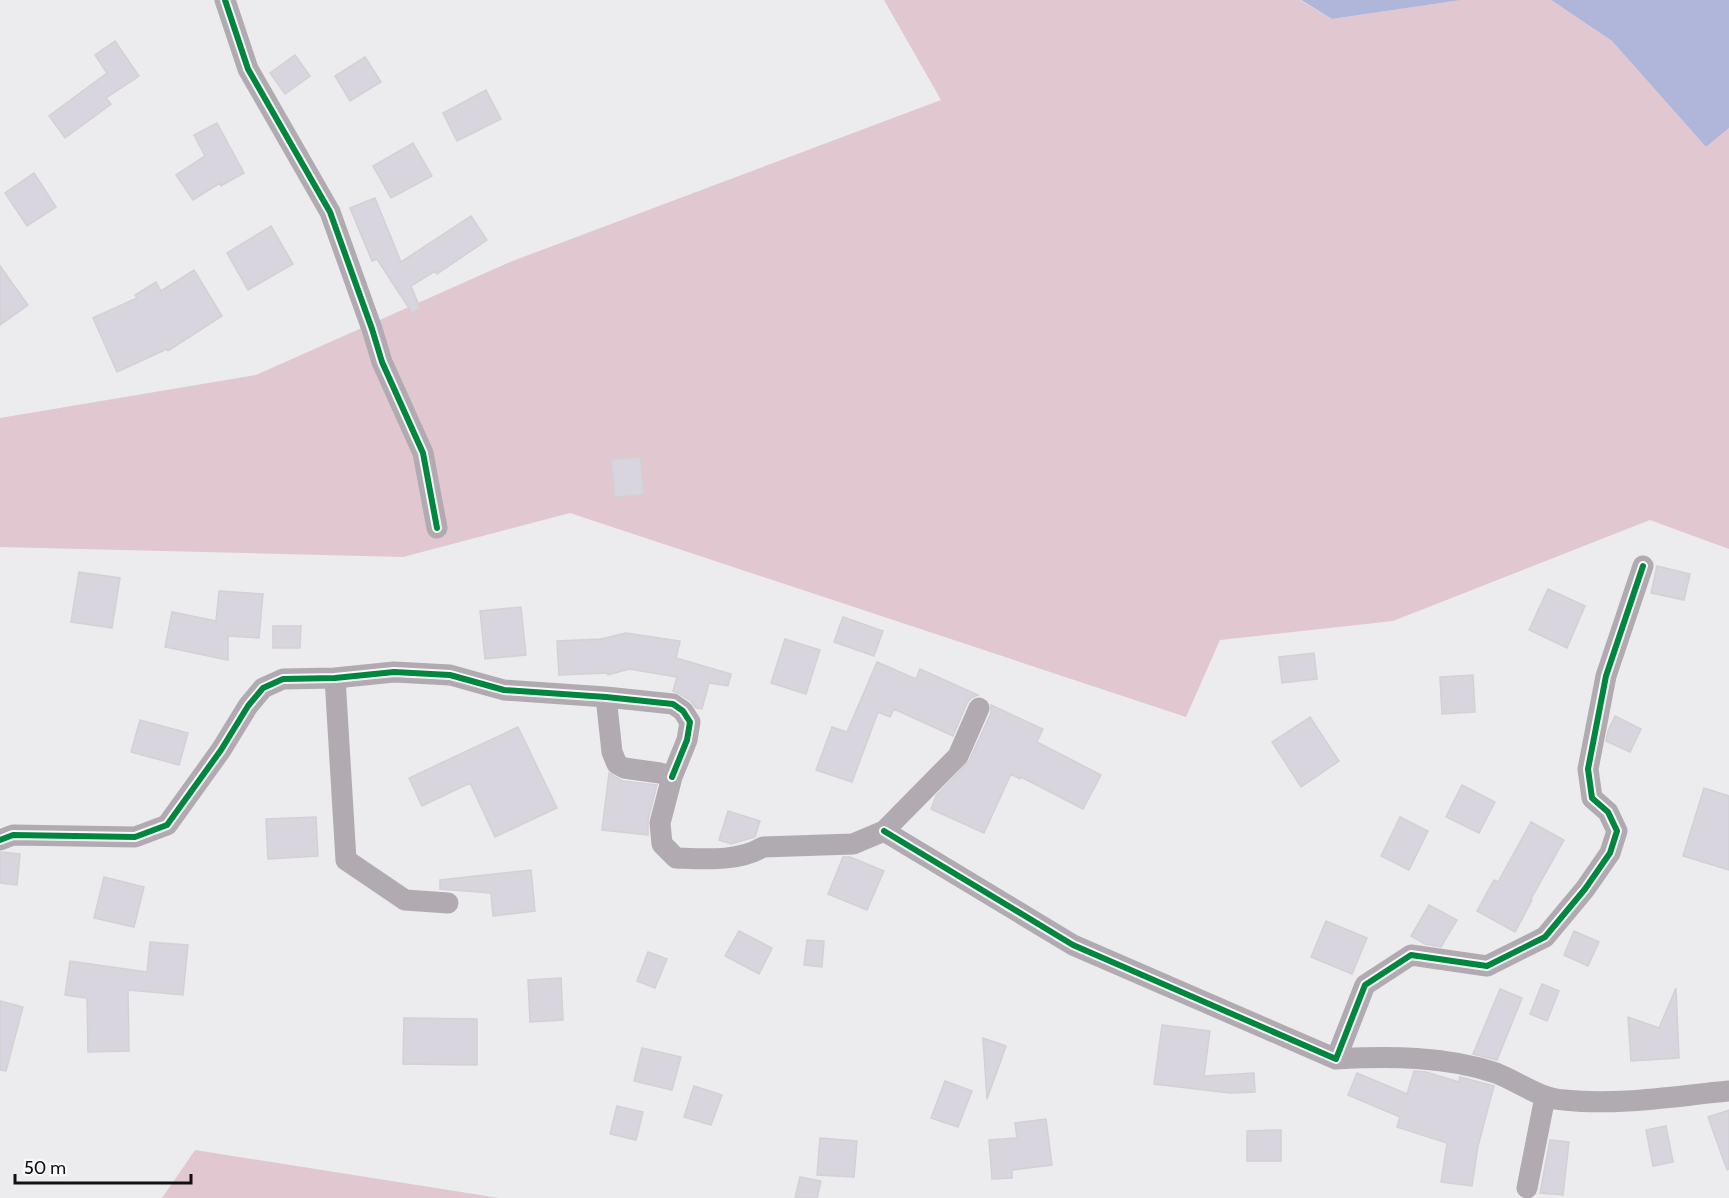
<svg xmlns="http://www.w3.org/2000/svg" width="1729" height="1198" font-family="Cabin,sans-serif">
  <rect width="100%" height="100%" fill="#ecebed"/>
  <path fill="#e1c7d0" d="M 884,0 L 1300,0 L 1332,19 L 1460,0 L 1551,0 L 1612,41 L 1706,147 L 1729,128 L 1729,549 L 1650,520 L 1393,621 L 1220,640 L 1186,717 L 570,513 L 403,557 L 0,547 L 0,418 L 256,375 L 510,262 L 941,100 Z
    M 195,1150 L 499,1198 L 162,1198 Z"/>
  <path fill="#b0b6da" d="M 1301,0 L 1461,0 L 1332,19 Z
    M 1551,0 L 1729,0 L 1729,128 L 1706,147 L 1612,41 Z"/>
  <path fill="#d8d5de" stroke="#d2d1d3" stroke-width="1.5" d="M 115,41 L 139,76 L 106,98 L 111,104 L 65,138 L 49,116 L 107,73 L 95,55 Z
    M 295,55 L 310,76 L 285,94 L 270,73 Z
    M 365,57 L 381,82 L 350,101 L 335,76 Z
    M 486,90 L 501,119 L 457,141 L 443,113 Z
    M 217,123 L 244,173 L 221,186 L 220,183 L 193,200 L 176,175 L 205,156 L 194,135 Z
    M 413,143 L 432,176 L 391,198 L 373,166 Z
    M 34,173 L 56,207 L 27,226 L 5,193 Z
    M 375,198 L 401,262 L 471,216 L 487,240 L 437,274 L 435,271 L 411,286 L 420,308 L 412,313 L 377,259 L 372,261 L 350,208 Z
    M 271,226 L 293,264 L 248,290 L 227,253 Z
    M 0,266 L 28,305 L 0,325 Z
    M 194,270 L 222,316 L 168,351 L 167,349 L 117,372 L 93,318 L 137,298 L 135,295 L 156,282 L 161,291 Z
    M 640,457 L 644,494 L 615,497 L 611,460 Z
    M 1657,566 L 1690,574 L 1684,600 L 1651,593 Z
    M 79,572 L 120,578 L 112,628 L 71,622 Z
    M 1548,589 L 1585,606 L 1567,648 L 1529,630 Z
    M 219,591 L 263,594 L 259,638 L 228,636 L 228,660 L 165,647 L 172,612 L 216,621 Z
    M 521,607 L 526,655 L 485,659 L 480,611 Z
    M 843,617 L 883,631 L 874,656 L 834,642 Z
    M 273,626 L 301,626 L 300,648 L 273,648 Z
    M 626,633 L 680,641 L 676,658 L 731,674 L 728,686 L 709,683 L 702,709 L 696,708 L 691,701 L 680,694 L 673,691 L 677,677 L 629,669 L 608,675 L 608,673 L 559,675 L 557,641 L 601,639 Z
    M 785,639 L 820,650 L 806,694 L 771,683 Z
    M 1314,653 L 1317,679 L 1282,683 L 1279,657 Z
    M 877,662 L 916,679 L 920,669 L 978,695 L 971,698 L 967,703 L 953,736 L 894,709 L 890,717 L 878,712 L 852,782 L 816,770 L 832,727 L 847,732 Z
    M 1473,675 L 1475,712 L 1442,714 L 1440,677 Z
    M 991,705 L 1043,729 L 1037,742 L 1101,775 L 1083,809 L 1021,777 L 1020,779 L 1011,774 L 984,833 L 931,809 L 936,796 L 969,761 L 991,713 Z
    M 1615,716 L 1641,729 L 1630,752 L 1606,741 L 1608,731 Z
    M 1310,717 L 1339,761 L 1301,787 L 1272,742 Z
    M 140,720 L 188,733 L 179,765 L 131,752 Z
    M 518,727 L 557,808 L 495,837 L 470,783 L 422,806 L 409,778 Z
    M 609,773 L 622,781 L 657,785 L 648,820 L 648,835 L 602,830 Z
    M 1462,785 L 1495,802 L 1479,833 L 1446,817 Z
    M 1704,788 L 1729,796 L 1729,870 L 1683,856 Z
    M 728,811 L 760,821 L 755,837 L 731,844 L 719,840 Z
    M 316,817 L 318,856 L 268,859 L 266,819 Z
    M 1400,817 L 1428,831 L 1409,870 L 1381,856 Z
    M 1531,822 L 1564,840 L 1531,899 L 1532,900 L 1515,932 L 1477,911 L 1494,880 L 1498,882 Z
    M 0,852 L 20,854 L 17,885 L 0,883 Z
    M 843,857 L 850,857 L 884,871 L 867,910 L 828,894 Z
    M 531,870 L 535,911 L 493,916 L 491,893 L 440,889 L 440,880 Z
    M 104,877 L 144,887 L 134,927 L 94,918 Z
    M 1429,905 L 1457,920 L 1441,947 L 1425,944 L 1411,936 Z
    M 1326,921 L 1367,938 L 1352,974 L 1311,957 Z
    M 739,931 L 772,948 L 759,974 L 725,956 Z
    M 1574,931 L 1599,942 L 1588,966 L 1564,955 Z
    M 807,940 L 824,941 L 822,967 L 804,965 Z
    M 150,942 L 188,945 L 183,995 L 128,990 L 129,1051 L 88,1052 L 87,998 L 65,995 L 70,961 L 147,972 Z
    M 648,952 L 667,959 L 655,988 L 637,981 Z
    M 561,978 L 563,1020 L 530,1022 L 528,980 Z
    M 1542,984 L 1559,991 L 1547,1021 L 1530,1014 Z
    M 1676,988 L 1679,1058 L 1631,1061 L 1628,1017 L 1659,1028 Z
    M 1500,989 L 1522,998 L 1497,1060 L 1473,1054 Z
    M 0,1001 L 23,1007 L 6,1071 L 0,1070 Z
    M 404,1018 L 477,1019 L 477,1065 L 403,1064 Z
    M 1162,1025 L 1210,1031 L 1204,1076 L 1254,1073 L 1255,1092 L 1230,1093 L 1154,1084 Z
    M 983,1038 L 1006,1046 L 987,1099 Z
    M 642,1048 L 681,1057 L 672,1090 L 634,1081 Z
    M 1414,1071 L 1426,1072 L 1459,1082 L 1460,1077 L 1494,1086 L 1478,1146 L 1472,1186 L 1441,1182 L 1447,1143 L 1397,1127 L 1400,1117 L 1348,1095 L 1357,1073 L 1407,1094 Z
    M 945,1081 L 972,1091 L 958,1127 L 931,1118 Z
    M 694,1086 L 722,1095 L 711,1125 L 684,1117 Z
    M 617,1106 L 643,1112 L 636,1140 L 610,1134 Z
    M 1729,1110 L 1729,1169 L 1727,1170 L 1708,1117 Z
    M 1046,1119 L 1052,1165 L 1012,1170 L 1012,1178 L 992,1179 L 989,1140 L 1017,1138 L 1015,1123 Z
    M 1666,1126 L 1673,1162 L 1653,1166 L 1646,1130 Z
    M 1281,1130 L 1281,1161 L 1247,1161 L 1247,1131 Z
    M 820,1138 L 857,1141 L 854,1177 L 817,1175 Z
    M 1550,1140 L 1569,1142 L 1563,1195 L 1540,1193 Z
    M 800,1177 L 821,1181 L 817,1198 L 795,1198 Z"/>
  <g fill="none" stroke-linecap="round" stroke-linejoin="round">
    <path stroke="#b1abb1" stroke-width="21" d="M 225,0 L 248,69 L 330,212 L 372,329 L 382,362 L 423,453 L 437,528
      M 335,678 L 346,860 L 405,900 L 448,903
      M 606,697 L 612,752 L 617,764 L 624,768 L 660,773 L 672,777 L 660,823 L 662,844 L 676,858 C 705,859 738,862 763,847 L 853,844 L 884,831 L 958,756 L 979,708
      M 884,831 L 1073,945 L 1336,1059 L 1365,985 L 1411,955 L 1487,966 L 1545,937 L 1585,889 L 1610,853 L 1617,831 L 1608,812 L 1592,798 L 1588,769 L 1606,676 L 1643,566
      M 0,840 L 13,835 L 135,837 L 167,825 L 221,750 L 248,706 L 263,688 L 283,679 L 335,678 L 394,672 L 450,675 L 504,690 L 606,697 L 673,704 L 683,711 L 690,722 L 687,740 L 672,777
      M 1336,1059 C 1390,1056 1445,1056 1496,1073 C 1519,1082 1538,1098 1564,1100 C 1618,1106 1675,1096 1729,1091
      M 1527,1188 L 1545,1097"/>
    <g stroke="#faf7fc" stroke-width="10">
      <path id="cycleway" d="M 225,0 L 248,69 L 330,212 L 372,329 L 382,362 L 423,453 L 437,528
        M 884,831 L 1073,945 L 1336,1059 L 1365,985 L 1411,955 L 1487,966 L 1545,937 L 1585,889 L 1610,853 L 1617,831 L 1608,812 L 1592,798 L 1588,769 L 1606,676 L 1643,566
        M 0,840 L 13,835 L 135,837 L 167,825 L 221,750 L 248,706 L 263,688 L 283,679 L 335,678 L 394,672 L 450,675 L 504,690 L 606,697 L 673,704 L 683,711 L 690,722 L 687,740 L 672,777"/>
    </g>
    <use href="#cycleway" stroke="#00873e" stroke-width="6"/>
  </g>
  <path d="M15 1174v9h176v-9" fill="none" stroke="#121112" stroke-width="3"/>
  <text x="24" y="1174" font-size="18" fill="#121112" stroke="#faf7fc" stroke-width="4.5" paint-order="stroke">50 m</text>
</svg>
